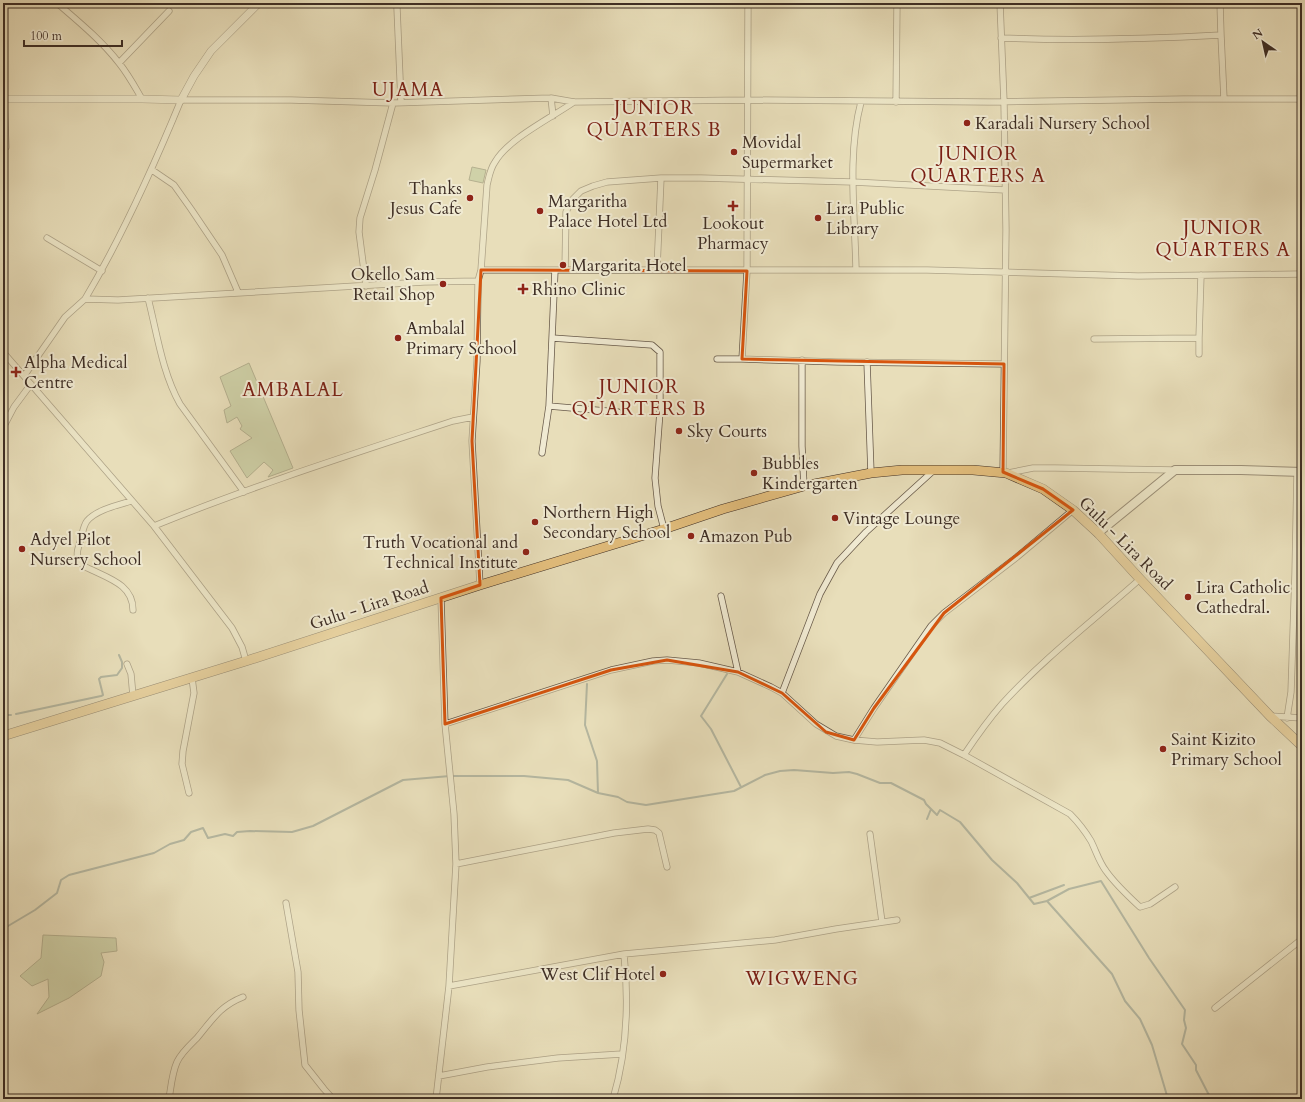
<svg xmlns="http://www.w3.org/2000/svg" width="1305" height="1102" font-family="Cardo,serif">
  <rect width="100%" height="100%" fill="#e8deba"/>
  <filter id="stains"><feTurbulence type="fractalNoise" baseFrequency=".005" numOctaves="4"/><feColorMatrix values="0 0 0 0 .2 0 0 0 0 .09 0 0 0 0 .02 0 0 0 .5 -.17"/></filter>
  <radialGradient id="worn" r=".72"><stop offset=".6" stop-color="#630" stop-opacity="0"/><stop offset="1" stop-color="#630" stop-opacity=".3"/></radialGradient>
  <path fill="#b2c292" stroke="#78785c" d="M 472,167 L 486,170 L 483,183 L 469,180 Z
    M 249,363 L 293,468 L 268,477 L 273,470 L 264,462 L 247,478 L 230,451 L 252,438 L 240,429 L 242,426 L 237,417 L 227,423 L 224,410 L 231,406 L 220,377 Z
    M 43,935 L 116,938 L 117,951 L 101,953 L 104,962 L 101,976 L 69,998 L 37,1014 L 49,997 L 48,979 L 32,986 L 20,976 L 41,958 Z"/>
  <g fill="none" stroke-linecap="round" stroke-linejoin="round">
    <path stroke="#75837d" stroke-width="2" d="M 727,674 L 701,716 L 711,729 L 741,787
      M 587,684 L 585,725 L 597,761 L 598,793
      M 16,714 L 101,696 L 103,695 L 99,679 L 101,677 L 117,675 L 122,668 L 122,662 L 119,655
      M 3,715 L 11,715
      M 927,819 L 931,809
      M 1029,898 L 1064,885
      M 1047,901 L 1069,889 L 1101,881 L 1149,958 L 1185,1010 L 1184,1020 L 1186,1028 L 1182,1044 L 1196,1065 L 1196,1070 L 1211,1099
      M 3,929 L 35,910 L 57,893 L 61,880 L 69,875 L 154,853 L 170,844 L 184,840 L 191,832 L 203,828 L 208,838 L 225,834 L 233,836 L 237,832 L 250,831 L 292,832 L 313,826 L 403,780 L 450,776 L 524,776 L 568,780 L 598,793 L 618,797 L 627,802 L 646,805 L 734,791 L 765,775 L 780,771 L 794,770 L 833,773 L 849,772 L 857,774 L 880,783 L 891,783 L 924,800 L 926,804 L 937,815 L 940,810 L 960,822 L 992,860 L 1017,883 L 1034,904 L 1047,901 L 1112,974 L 1125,1001 L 1140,1019 L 1152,1045 L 1168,1099"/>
    <g stroke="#685a4a" stroke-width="7">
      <path id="minor" d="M 57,3 C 79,22 101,40 119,63 C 128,74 135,87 142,99
        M 396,3 L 397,8 L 401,102
        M 1000,3 L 1004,102 L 1006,230 L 1003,472
        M 1221,35 L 1224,99
        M 1001,38 C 1074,41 1148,39 1221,35 L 1220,3
        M 119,63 L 169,11
        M 551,98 L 553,116
        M 4,99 L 6,147
        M 896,102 L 897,3
        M 152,170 L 174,185 L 191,209 L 222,255 L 238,292
        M 47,238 L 102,271
        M 657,269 L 661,178
        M 481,270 L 927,270 L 1138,276 L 1302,274
        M 565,270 L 566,212 L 572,200 L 581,191 L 593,186 L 607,182 L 661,178 L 701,178 L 853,182 L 1005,190
        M 856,270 C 855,215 847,155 861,102
        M 366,286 L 359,232 L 360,218 L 375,170 L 393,103
        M 148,298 C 157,333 162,372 180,404 L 244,492
        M 85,299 C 123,235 153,168 181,100 L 291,100 L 393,103 L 551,98 L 574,102 L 748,100 L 988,102 L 1184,99 L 1302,99
        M 552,338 L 652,345 L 660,352 L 660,411 L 655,478 L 658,506 L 664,529
        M 1199,338 L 1201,275
        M 1094,339 L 1199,338 L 1199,354
        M 3,352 L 154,526 L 232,628 L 242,647 L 246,661
        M 717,359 L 742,359 L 838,362 L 1004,364
        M 742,359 L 747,271 L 748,3
        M 802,360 L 802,446 L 804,486
        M 867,362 L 871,473
        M 24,376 L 65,317 L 85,299 L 118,300 L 424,282 L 478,281
        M 549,406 L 618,412
        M 3,428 L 14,407 L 31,384
        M 542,453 L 549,406 L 555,270
        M 1008,473 L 1033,468 L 1055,468 L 1175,470
        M 131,501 C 118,505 96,510 87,521 C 83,526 82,536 80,542 C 78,548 75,556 80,562 C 83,567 88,568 92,570 C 111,579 133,586 133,610
        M 154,526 C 252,486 353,454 453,421 L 473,417
        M 480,585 L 472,441 L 477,361 L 478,281 L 481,270 L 487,185 C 489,177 490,169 495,162 C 508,139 551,118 574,102
        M 721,596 L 738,672
        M 127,664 L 131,674 L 133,696
        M 782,693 L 820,594 L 837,563 L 866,532 L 933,471
        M 1270,716 L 1302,718
        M 1287,718 L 1291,692 L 1295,574 L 1297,472
        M 445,724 L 611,670 L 653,661 L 667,660 L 699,663 L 738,672 L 771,687 L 782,693 L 816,724 L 836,736 L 854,740 L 877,742 L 924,740 L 940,743 L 964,755 L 1070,814 C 1078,822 1085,831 1091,841 C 1096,851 1099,862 1106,871 C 1116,885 1128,896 1140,907 L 1150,904 L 1175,887
        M 854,740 L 874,708 L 931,626 L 944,613 L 1017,557 L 1073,510
        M 964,755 C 976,737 988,720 1002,704 C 1044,658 1094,620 1140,579
        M 189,793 L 182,764 L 183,751 L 194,693 L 192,678
        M 870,834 L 882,922
        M 456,864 L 614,833 L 648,829 L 655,830 L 659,833 L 667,867
        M 286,903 L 298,972 L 299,1010 L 305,1065 L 324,1089 L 333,1099
        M 449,986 L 624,954 L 775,940 L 836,929 L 897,920
        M 1215,1008 L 1302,939
        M 439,1076 L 487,1067 L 558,1058 L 622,1054
        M 169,1099 C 171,1087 172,1073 177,1062 C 181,1053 190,1045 197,1038 C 212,1020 220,1006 243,997
        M 436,1099 L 449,986 L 456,864 L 454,814 L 445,724 L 441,598
        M 613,1099 C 627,1052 629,1003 624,954"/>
    </g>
    <g stroke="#685a4a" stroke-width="8">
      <path id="tertiary" d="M 3,99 L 142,99 L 181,100 L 194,76 L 211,51 L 259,3"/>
    </g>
    <g stroke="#3e2e25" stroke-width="10">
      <path id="secondary" d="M 1098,533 L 1175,470 L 1241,470 L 1302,472"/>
    </g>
    <g stroke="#3e2e25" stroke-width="10">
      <path id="primary" d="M 3,736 L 246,661 L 480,585 L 664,529 L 723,509 L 804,486 L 871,473 L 902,470 L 973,470 L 1006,473 L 1043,489 L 1073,510 L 1098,533 L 1140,579 L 1270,716 L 1302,746"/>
    </g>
    <use href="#minor" stroke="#f0ead2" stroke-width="5.5"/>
    <use href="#tertiary" stroke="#f0ead2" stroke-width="7"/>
    <use href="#secondary" stroke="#f0ead2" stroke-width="8"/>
    <use href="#primary" stroke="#e4bf7d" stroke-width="9"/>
  </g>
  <path d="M0 0H1305V1102H0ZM 481,270 L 747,271 L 742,359 L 1004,364 L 1003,472 L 1043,489 L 1073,510 L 944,613 L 874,708 L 854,740 L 826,732 L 782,693 L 738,672 L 667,660 L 611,670 L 445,724 L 441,598 L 480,585 L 472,441 Z" fill="#e8deba" fill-opacity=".55" fill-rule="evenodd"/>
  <path fill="none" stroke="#d7550e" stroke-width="3" stroke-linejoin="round" d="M 481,270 L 747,271 L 742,359 L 1004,364 L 1003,472 L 1043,489 L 1073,510 L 944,613 L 874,708 L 854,740 L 826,732 L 782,693 L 738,672 L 667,660 L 611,670 L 445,724 L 441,598 L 480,585 L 472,441 Z"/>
  <g fill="#8f2418" stroke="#f0ead2" stroke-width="1.5">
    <circle cx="967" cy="123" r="4"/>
    <circle cx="734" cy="152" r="4"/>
    <circle cx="470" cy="198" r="4"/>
    <path d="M731 200h4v4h4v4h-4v4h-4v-4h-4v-4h4z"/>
    <circle cx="540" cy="211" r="4"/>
    <circle cx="818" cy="218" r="4"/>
    <circle cx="563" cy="265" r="4"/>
    <circle cx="443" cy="284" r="4"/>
    <path d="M521 283h4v4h4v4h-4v4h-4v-4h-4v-4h4z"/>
    <circle cx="398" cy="338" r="4"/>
    <path d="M14 366h4v4h4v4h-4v4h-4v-4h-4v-4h4z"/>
    <circle cx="679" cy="431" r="4"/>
    <circle cx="754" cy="473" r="4"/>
    <circle cx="835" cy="518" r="4"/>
    <circle cx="535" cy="522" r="4"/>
    <circle cx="691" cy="536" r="4"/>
    <circle cx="22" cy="549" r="4"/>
    <circle cx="526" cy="552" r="4"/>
    <circle cx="1188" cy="597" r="4"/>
    <circle cx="1163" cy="749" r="4"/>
    <circle cx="663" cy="974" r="4"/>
  </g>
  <g text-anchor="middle" stroke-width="4" stroke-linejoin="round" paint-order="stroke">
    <g font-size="17" fill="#3e2e25" stroke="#f0ead2" text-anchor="start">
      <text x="975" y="129">Karadali Nursery School</text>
      <text x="742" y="148">Movidal<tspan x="742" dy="20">Supermarket</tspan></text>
      <text x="462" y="194" text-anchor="end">Thanks<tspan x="462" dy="20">Jesus Cafe</tspan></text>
      <text x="548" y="207">Margaritha<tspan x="548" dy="20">Palace Hotel Ltd</tspan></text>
      <text x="826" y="214">Lira Public<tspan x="826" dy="20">Library</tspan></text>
      <text x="733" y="229" text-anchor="middle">Lookout<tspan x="733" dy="20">Pharmacy</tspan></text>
      <text x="571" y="271">Margarita Hotel</text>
      <text x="435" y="280" text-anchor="end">Okello Sam<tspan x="435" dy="20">Retail Shop</tspan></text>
      <text x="532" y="295">Rhino Clinic</text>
      <text x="406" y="334">Ambalal<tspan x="406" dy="20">Primary School</tspan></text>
      <text x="24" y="368">Alpha Medical<tspan x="24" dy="20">Centre</tspan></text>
      <text x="687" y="437">Sky Courts</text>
      <text x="762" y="469">Bubbles<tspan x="762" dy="20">Kindergarten</tspan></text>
      <text x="543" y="518">Northern High<tspan x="543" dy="20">Secondary School</tspan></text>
      <text x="843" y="524">Vintage Lounge</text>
      <text x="699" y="542">Amazon Pub</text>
      <text x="30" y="545">Adyel Pilot<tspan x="30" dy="20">Nursery School</tspan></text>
      <text x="518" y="548" text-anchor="end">Truth Vocational and<tspan x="518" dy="20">Technical Institute</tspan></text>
      <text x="1196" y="593">Lira Catholic<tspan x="1196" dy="20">Cathedral.</tspan></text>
      <text x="1171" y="745">Saint Kizito<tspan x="1171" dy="20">Primary School</tspan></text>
      <text x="655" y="980" text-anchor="end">West Clif Hotel</text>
    </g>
    <g font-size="17" fill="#3e2e25" stroke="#f0ead2">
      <text transform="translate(1126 543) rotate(45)" y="6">Gulu - Lira Road</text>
      <text transform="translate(369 605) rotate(-18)" y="6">Gulu - Lira Road</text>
    </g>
    <g font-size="19" letter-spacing="1" fill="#7a1f14" stroke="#f0ead2">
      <text x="408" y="96">UJAMA</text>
      <text x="654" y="114">JUNIOR<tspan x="654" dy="22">QUARTERS B</tspan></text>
      <text x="978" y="160">JUNIOR<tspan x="978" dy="22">QUARTERS A</tspan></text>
      <text x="1223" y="234">JUNIOR<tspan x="1223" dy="22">QUARTERS A</tspan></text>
      <text x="639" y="393">JUNIOR<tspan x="639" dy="22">QUARTERS B</tspan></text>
      <text x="293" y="396">AMBALAL</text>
      <text x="802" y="985">WIGWENG</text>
    </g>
  </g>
  <rect width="1305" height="1102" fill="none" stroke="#e8deba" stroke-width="16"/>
  <rect x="4" y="4" width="1297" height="1094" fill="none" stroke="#3e2e25" stroke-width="2"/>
  <rect x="8" y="8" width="1289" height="1086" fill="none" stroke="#3e2e25"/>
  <g transform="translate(1263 42) rotate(326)" stroke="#f0ead2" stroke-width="3" paint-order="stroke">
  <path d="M0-3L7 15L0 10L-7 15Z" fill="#3e2e25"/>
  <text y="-6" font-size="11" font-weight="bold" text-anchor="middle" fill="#3e2e25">N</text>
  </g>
  <path d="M24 40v6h98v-6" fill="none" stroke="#3e2e25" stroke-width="2"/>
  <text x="30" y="40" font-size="12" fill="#3e2e25" stroke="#f0ead2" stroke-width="3" paint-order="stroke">100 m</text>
  <rect width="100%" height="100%" filter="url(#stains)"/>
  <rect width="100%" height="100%" fill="url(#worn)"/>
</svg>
